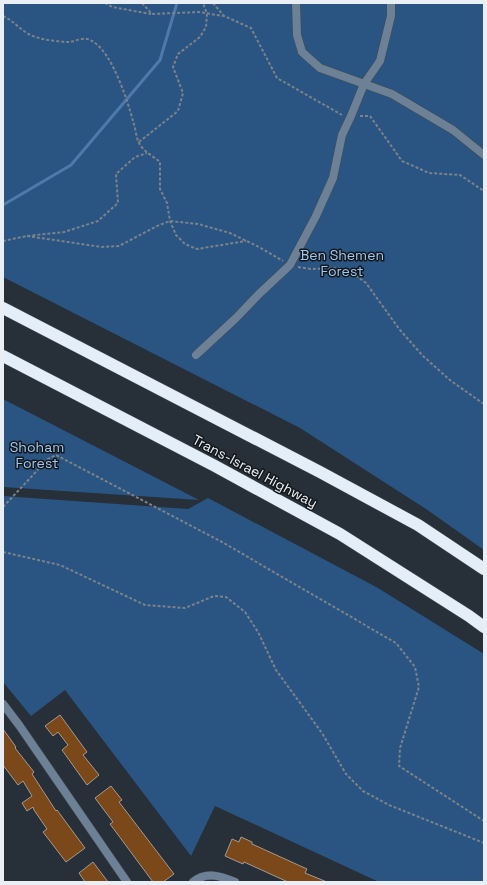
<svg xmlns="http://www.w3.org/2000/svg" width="487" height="885" font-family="'Space Grotesk',sans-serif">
  <rect width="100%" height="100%" fill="#272f38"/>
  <path fill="#2a5582" d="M 3,3 L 484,3 L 484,550 L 426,509 L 300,428 L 3,277 Z
    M 3,399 L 199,500 L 3,487 Z
    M 3,496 L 188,509 L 208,498 L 378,588 L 484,654 L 484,882 L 379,882 L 215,806 L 191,856 L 65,690 L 31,716 L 3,682 Z"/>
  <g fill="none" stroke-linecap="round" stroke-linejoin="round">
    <path stroke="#4d7aab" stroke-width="3" d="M 3,205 L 71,165 L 160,60 L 177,3"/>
  </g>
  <path fill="#7a4819" stroke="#a69a90" d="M 60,715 L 87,752 L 83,755 L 99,775 L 87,785 L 62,750 L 68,745 L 58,732 L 53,736 L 45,726 Z
    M 3,729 L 16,747 L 15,748 L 34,772 L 32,774 L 56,811 L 57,810 L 85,848 L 66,862 L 43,832 L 47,829 L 34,810 L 33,807 L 27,811 L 22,803 L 32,796 L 23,781 L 18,785 L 3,765 Z
    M 111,786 L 122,800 L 119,802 L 174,874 L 163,882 L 153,882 L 110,824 L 113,822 L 95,798 Z
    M 241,837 L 252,842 L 252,844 L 307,869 L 305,873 L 327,882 L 288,882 L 244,862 L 243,864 L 225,856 L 232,839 L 239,842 Z
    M 93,862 L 108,882 L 85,882 L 79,873 Z"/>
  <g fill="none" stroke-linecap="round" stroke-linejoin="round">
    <g stroke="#424a52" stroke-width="9">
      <path id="minor" d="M 296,3 L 297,35 L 302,52 L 320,68 L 392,94 L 453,130 L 484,155
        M 196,355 L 236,318 L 259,294 L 290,265 L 316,216 L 333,178 L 342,135 L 351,116 L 364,84 L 380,61 L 391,16 L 391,3
        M 3,704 L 19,725 L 127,882
        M 193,882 C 206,871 221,876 235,882"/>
    </g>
    <g stroke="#424a52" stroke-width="13">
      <path id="motorway" d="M 3,308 L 320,472 L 418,525 L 484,569
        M 3,356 L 215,466 L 340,534 L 469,616 L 484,627"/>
    </g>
    <path stroke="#7b828a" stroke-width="2" stroke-dasharray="3 2" stroke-linecap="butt" d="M 105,3 L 112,7 L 151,14
      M 142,3 L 152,14 L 199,12 L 223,16
      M 213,3 L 224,16 L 251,28 L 277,78 L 342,115
      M 3,16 C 16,22 24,35 39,38 C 45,40 62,42 69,42 C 76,41 85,36 92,41 C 112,52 127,99 133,121 C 135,127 136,135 138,141 C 142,151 153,156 160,162 L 160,189 L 167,203 L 170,221 L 176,235 L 185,244 L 197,249 L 246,241
      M 360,116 L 370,116 L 402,161 L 429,173 L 460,175 L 484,191
      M 139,142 L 178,111 L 183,93 L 173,67 L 178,54 L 200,37 L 206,27 L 207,14 L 203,3
      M 27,236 L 102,247 L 119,246 L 157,226 L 170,221 L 198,224 L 230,233 L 257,246 L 283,261
      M 3,241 L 27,236 L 64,232 L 98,221 L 118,203 L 116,174 L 135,157 L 147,153
      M 298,267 L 311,269 L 341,268 L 350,271 L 366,283 L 400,330 L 423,356 L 451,381 L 484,404
      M 3,507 L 48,459 L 56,455 L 222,542 L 396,643 L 415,667 L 419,687 L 400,748 L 399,766 L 484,821
      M 3,552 L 60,565 L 145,605 L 185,608 L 214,596 L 226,597 L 245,612 L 258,632 L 276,670 L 322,733 L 346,774 L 363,791 L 389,805 L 484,843"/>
    <use href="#minor" stroke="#6c8096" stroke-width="8"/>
    <use href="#motorway" stroke="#e4eef9" stroke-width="12"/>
  </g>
  <g text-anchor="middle" stroke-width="3" stroke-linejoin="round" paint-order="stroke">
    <g font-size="14" fill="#a1c7f1" stroke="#13171b">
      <text x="342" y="260">Ben Shemen<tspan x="342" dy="16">Forest</tspan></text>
      <text x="37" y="452">Shoham<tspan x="37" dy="16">Forest</tspan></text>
    </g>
    <g font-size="14" fill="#e9eff5" stroke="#13171b">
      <text transform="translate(255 471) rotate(28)" y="5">Trans-Israel Highway</text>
    </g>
  </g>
  <rect width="487" height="885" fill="none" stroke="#e9eff5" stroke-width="8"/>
</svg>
